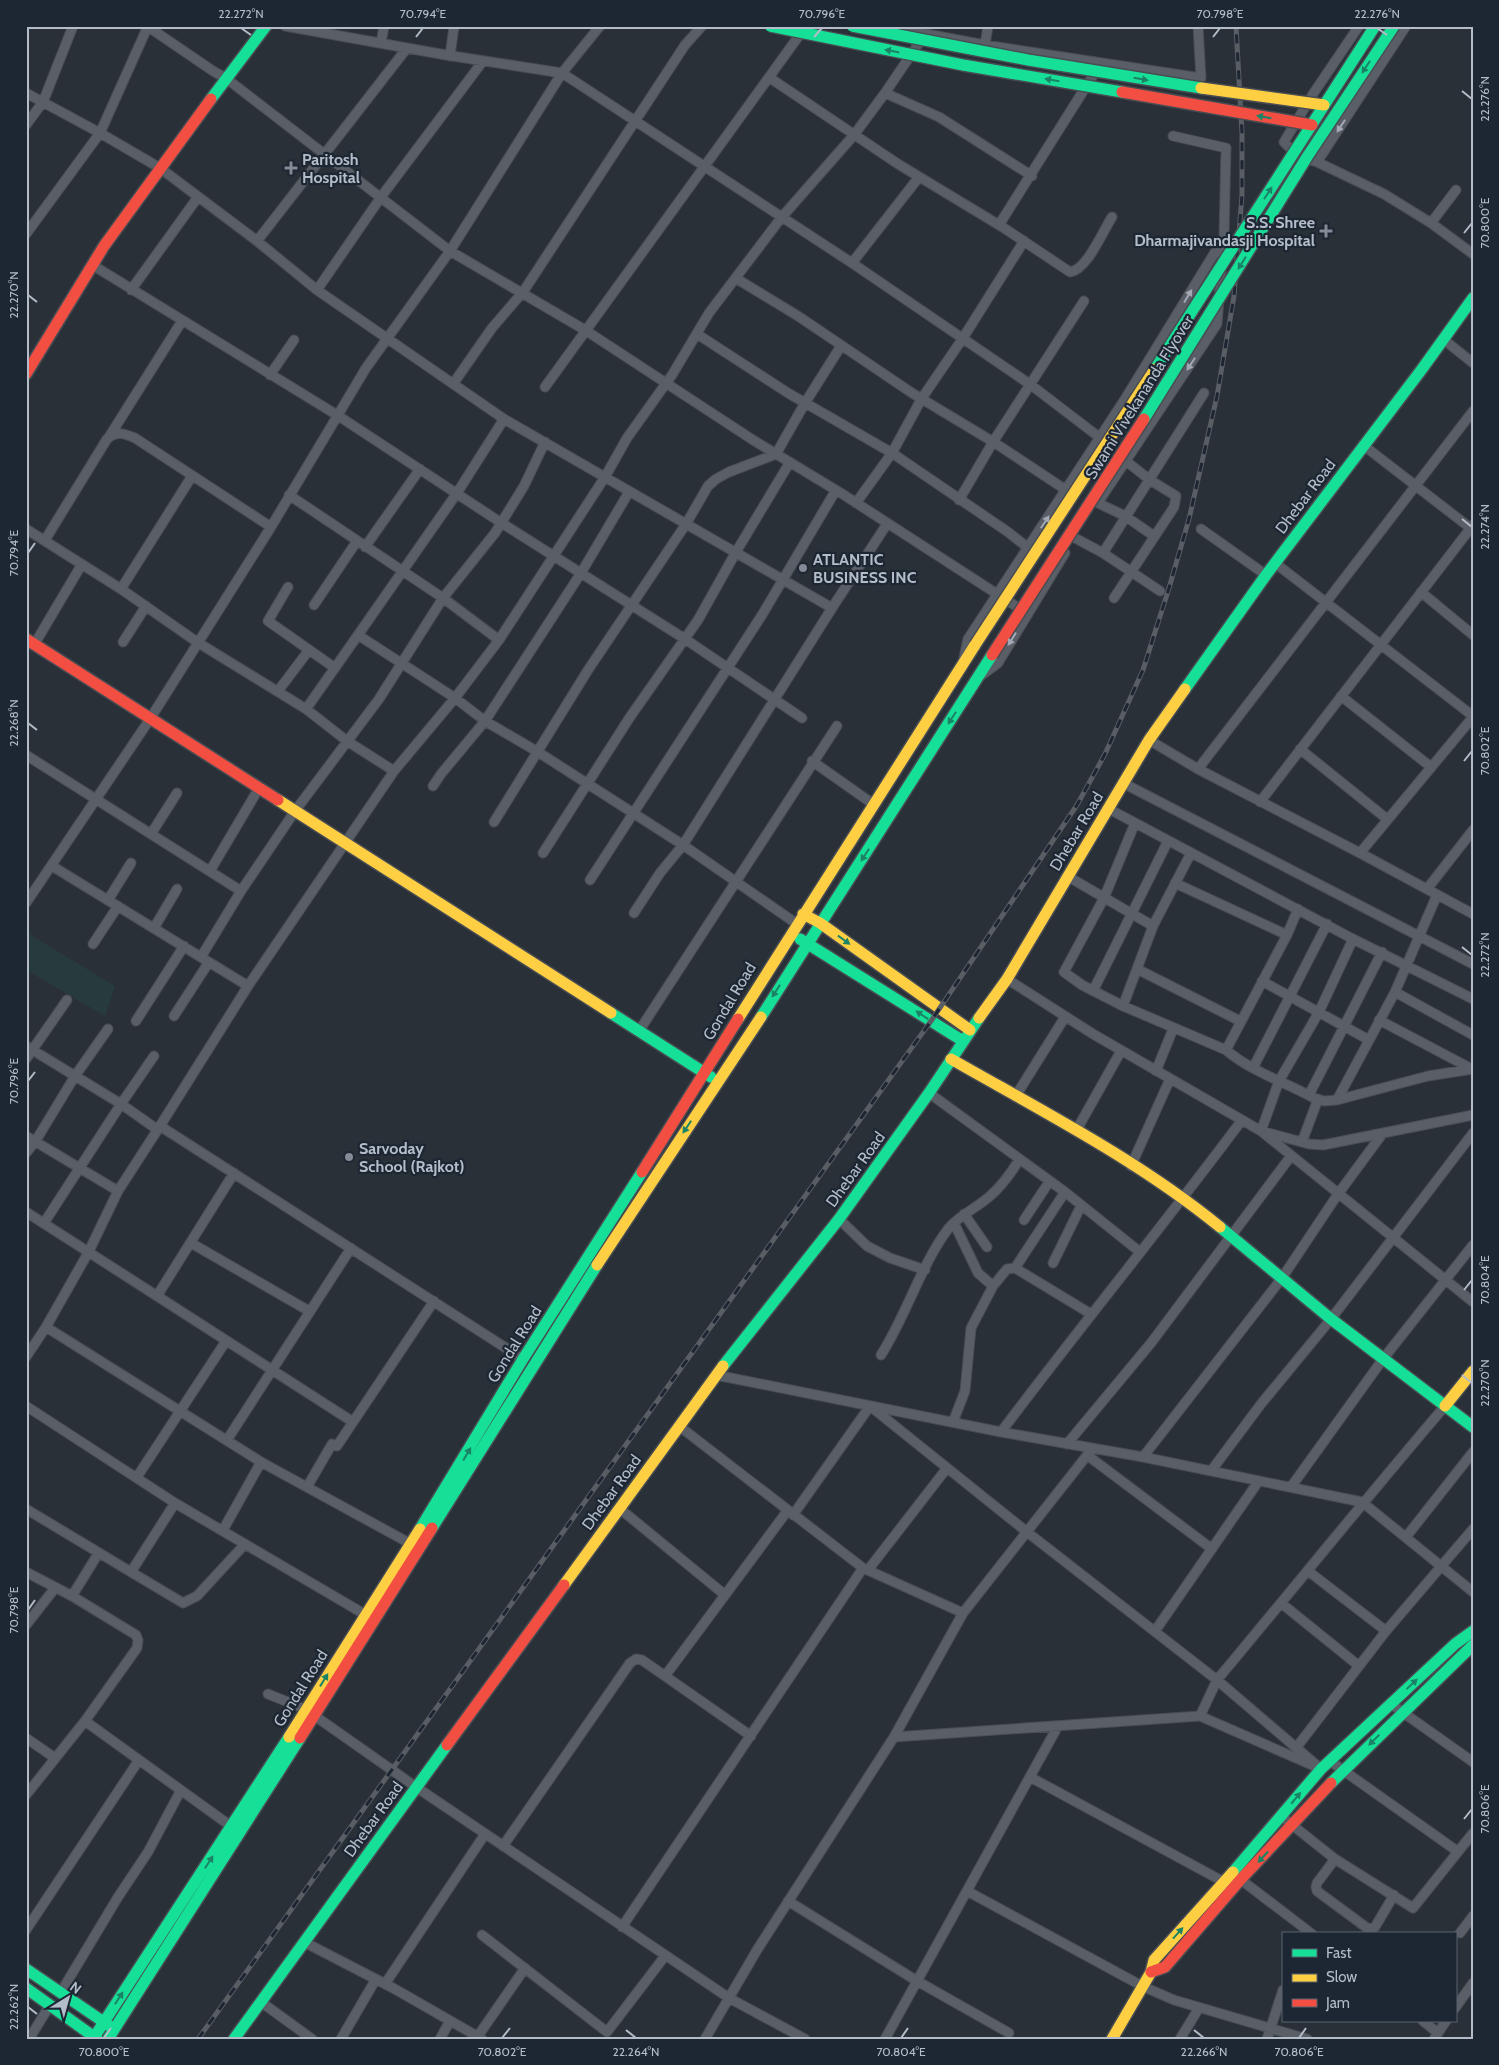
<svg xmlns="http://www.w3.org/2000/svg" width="1499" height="2065" font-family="Cabin,sans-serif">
  <rect width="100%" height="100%" fill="#2a3038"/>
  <path fill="#273a3e" d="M 26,932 L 115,986 L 105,1016 L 26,970 Z"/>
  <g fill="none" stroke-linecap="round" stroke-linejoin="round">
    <g stroke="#484c53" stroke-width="11">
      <path id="street" d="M 147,26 L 213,71 L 227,79 L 450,251 L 585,330 L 753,440 L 844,495 L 1028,614
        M 285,26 L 446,55 L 562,73 L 852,263 L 1031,385 L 1099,437
        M 884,26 L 985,45 L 1201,78 L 1198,26
        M 1359,26 L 1313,94 L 1284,142 L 1298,156 L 1317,162 L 1384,194 L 1431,223 L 1473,254
        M 381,43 L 384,26
        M 985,45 L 988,26
        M 450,56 L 454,26
        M 770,78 L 898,164 L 1004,228 L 1070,272 C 1087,270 1103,231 1112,217
        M 26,93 L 100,133 L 160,168 L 257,241 L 317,290 L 504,419 L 832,608
        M 885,93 L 939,117 L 1032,176
        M 26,125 L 43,102 L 73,26
        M 1317,162 L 1406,26
        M 1431,223 L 1456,190
        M 999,225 L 1097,69
        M 26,234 L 100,133 L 148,26
        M 257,241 L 407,48
        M 852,263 L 919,177
        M 94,266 L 337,415 L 500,522 L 685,639 L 802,718
        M 737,279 L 798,316 L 912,393 L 995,443 L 1066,490
        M 131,290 L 198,197
        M 317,290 L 381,197 L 483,61
        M 697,334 L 788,393 L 892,453 L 1008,532 L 1027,547
        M 1443,339 L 1473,363
        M 270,375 L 294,340
        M 453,384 L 492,328 L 523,292 L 685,45 L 702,26
        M 545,387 L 806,26
        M 109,437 L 182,321
        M 1363,445 L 1473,530
        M 289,495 L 443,598 L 499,640
        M 959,500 L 993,442 L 1084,301
        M 1099,501 L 1217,324 L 1224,236 L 1226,148 L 1173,136
        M 856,503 L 892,453 L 922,398 L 963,338 L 1024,241
        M 1098,503 L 1125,516 L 1154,536
        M 26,529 L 121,589 L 197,642 L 306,709 L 347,741 L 394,771
        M 1201,529 L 1266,575
        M 1075,538 L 1103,553 L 1160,591
        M 45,540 L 107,439 C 117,431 123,433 135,438 L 271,527
        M 365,547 L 420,469
        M 1103,553 L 1204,393
        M 1275,563 L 1473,716
        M 288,587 L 268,621 L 335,668
        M 121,589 L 192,476
        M 1421,592 L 1473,635
        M 1114,598 L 1174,507 L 1176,496 L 1150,480 L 1126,461
        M 314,605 L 357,541
        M 358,635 L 457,493 L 504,419
        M 123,642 L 146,606
        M 34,645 L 82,564
        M 964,658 L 968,639 L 1125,399 L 1223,239
        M 983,674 L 998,663 L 1065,553
        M 278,691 L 309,650
        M 1341,696 L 1431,767
        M 306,709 L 358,635 L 455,698 L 485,721 L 538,752 L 683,845 L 797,924
        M 1149,740 L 1198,769 L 1360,853 L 1473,914
        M 1300,749 L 1387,819
        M 26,755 L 241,891
        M 812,761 L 873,804
        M 1198,769 L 1473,411
        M 1123,783 L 1473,964
        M 433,786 L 441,774 L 485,721 L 581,573 L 629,492
        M 1260,802 L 1473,525
        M 1109,809 L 1353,939 L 1473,999
        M 494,822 L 588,670 L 686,524 L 708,486 L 716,479 L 729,472 L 776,454 L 805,403 L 841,346
        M 151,834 L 177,793
        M 543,853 L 630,717 L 698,620 L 736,552 L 790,462
        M 1191,853 L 1153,926 L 1123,1006 L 1226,1050 C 1252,1072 1285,1082 1314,1098 L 1324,1101 L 1337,1100 L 1395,992 L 1437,895
        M 1360,853 L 1473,717
        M 52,866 L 248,986
        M 210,871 L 259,788
        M 1067,876 L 1153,926
        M 590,880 L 762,615 L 836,490
        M 1175,883 L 1287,935
        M 1427,889 L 1473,830
        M 108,900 L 131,863
        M 26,903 L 150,719 L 271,527 L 366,368 L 450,251 L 562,73 L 600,26
        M 634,913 L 660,873 L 683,845 L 832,608 L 887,524
        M 154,928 L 177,889
        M 1353,939 L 1319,1012 L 1279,1081 L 1261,1131 L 1473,1302
        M 93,944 L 118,906
        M 201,957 L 241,891 L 295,811 L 379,699 L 443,598 L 495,533 L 524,486 L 545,442
        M 1137,969 L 1240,1021
        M 1007,979 L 1093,1034 L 1261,1131 L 1309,1144 L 1323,1145 L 1473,1115
        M 1262,981 L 1369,1040
        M 1093,991 L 1168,841
        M 1395,992 L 1473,1035
        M 1123,1006 L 1082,985 L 1064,972 L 1104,898 L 1135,823
        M 174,1016 L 209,962
        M 1379,1020 L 1472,1069
        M 136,1021 L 184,946
        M 639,1031 L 837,726
        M 26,1046 L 121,1104 L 158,1130
        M 1226,1050 L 1287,935 L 1298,909
        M 26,1059 L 67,1000
        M 1253,1068 L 1327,924
        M 1156,1071 L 1173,1029
        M 929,1093 L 1065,1192 L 1140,1252
        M 1309,1095 L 1382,952
        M 1015,1097 L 1065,1017
        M 1337,1100 L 1428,1076 L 1473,1069
        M 1076,1131 L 1121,1051
        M 26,1136 L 118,1191
        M 1302,1142 L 1318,1099
        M 26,1153 L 35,1142 L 75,1076 L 108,1029
        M 1131,1166 L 1170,1079
        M 234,1173 L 157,1296 L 353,1422
        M 26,1212 L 157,1296
        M 964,1214 L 987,1247
        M 839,1219 L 867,1246 L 890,1258 L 925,1270
        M 1024,1220 L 1049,1182
        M 44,1223 L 121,1104 L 154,1056
        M 954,1223 L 978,1273 L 993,1286
        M 191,1243 L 309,1311
        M 1053,1263 L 1081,1206
        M 1015,1268 L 1065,1192
        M 46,1327 L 261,1462 L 411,1544
        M 881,1355 C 906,1316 921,1265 948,1229 C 959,1215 977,1208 990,1196 C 1002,1186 1011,1173 1019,1160
        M 26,1357 L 46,1327 L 88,1253 L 118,1191 L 160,1126
        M 523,1359 L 160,1126 L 248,986 L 394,771 L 455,698 L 499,640 L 605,477 L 627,438 L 672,375 L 709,313 L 781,218 L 854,135 L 885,93 L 925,34
        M 716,1375 L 1001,1432 L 1143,1457 L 1362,1502 L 1473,1592
        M 26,1406 L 175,1503 L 371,1618
        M 953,1422 L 965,1391 L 971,1328 L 993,1286 L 1007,1269 L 1015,1268 L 1091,1314
        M 679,1426 L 863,1568 L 963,1613 L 1092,1449
        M 1001,1432 C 1080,1327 1163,1226 1242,1120
        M 227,1440 L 351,1248
        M 1067,1444 L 1151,1343 L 1291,1156
        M 1087,1455 L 1212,1549
        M 1143,1457 L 1282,1278 L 1338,1194 L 1383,1133
        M 1211,1471 L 1261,1404 L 1331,1319 L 1473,1133
        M 137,1477 L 226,1341
        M 307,1487 L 332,1444 L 337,1446 L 434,1301
        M 1291,1487 L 1383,1359 L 1473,1245
        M 619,1508 L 725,1595
        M 26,1509 L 131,1572 L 175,1503
        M 793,1515 L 870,1406 L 1027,1532 L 1217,1680 C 1293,1589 1368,1496 1445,1406
        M 223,1530 L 261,1462
        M 1406,1537 L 1473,1452
        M 868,1570 L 947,1468
        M 1308,1571 L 1386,1631
        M 26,1572 L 72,1596 L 136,1635 L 138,1640 L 137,1648 L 85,1721 L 26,1795
        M 131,1572 L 183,1603 L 197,1596 L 245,1544
        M 72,1596 L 98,1554
        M 1281,1603 L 1359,1666
        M 26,1625 L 55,1588
        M 1155,1631 L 1258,1482
        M 665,1676 L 788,1510
        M 1217,1680 L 1321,1769 L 1200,1716 Z
        M 268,1694 L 305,1709 L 416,1787 L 729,1998 L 805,2039
        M 1391,1704 L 1473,1762
        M 85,1721 L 232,1827
        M 894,1737 L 963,1613
        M 26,1738 L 55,1758
        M 1296,1748 L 1386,1631 L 1473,1529
        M 1330,1761 L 1457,1851
        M 1030,1777 L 1224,1882
        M 1281,1816 L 1335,1859 L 1413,1908 L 1473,1833
        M 503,1846 L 630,1663 L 636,1659 L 642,1660 L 751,1736
        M 1335,1859 L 1317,1883 L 1316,1887 L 1317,1891 L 1367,1928 L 1372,1929 L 1375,1927 L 1394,1895
        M 1236,1876 L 1312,1934
        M 967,1891 L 1142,1986 L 1174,2000 L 1307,2039
        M 788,1901 L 917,1981 L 1009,2033
        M 622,1927 L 863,1568
        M 26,1930 L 139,1760
        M 1460,1933 L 1473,1916
        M 482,1935 L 607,2032 L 665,1956
        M 304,1942 L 393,1988 L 482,2039
        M 385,1984 L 485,1834
        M 61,1992 L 118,1897 L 148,1852 L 181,1790
        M 261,2002 L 312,2039
        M 1455,2008 L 1473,1983
        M 1423,2021 L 1438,2033
        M 478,2036 L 525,1968
        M 29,2039 L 50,2005
        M 341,2039 L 376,1979
        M 440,2039 L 450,2021
        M 705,2039 L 757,1950 L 894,1737 L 1200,1716
        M 885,2039 L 1058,1726
        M 1180,2039 L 1199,2008
        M 1267,2039 L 1283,1990
        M 1434,2039 L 1446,2021"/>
    </g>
    <g stroke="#484c53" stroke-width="14">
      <path id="fast" d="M 211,99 L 266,26
        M 1185,689 L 1266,575 L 1422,369 L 1473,298
        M 800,939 L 963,1041
        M 611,1013 L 711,1077
        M 761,1017 L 992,655
        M 1220,1227 L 1331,1319 L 1473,1427
        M 723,1366 L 839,1219 L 929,1093 L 979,1018
        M 432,1528 L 597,1265
        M 420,1529 L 523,1359 L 642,1172
        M 1331,1783 L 1473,1645
        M 1233,1872 L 1321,1769 L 1455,1644 L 1473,1631
        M 26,1969 L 111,2027
        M 26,1988 L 97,2039
        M 93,2039 L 289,1737
        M 108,2039 L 300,1738
        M 234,2039 L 447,1745"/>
    </g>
    <g stroke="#484c53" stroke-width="14">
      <path id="slow" d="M 278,800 L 611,1013
        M 803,914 L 820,923 L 970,1030
        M 979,1018 L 1007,979 L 1149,740 L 1185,689
        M 738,1019 L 975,645
        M 951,1059 C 1042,1111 1138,1160 1220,1227
        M 597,1265 L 761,1017
        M 1445,1406 L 1473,1371
        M 564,1585 L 723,1366
        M 289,1737 L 420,1529
        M 1112,2039 L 1151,1972 L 1154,1960 L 1233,1872"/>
    </g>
    <g stroke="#484c53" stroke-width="14">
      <path id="jam" d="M 26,374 L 104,246 L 211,99
        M 26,639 L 278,800
        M 642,1172 L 738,1019
        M 300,1738 L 432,1528
        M 447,1745 L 564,1585
        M 1151,1972 L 1165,1967 L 1241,1879 L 1331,1783"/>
    </g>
    <use href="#street" stroke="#5a5e66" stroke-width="9"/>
    <use href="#fast" stroke="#16e098" stroke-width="11"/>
    <use href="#slow" stroke="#ffcf43" stroke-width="11"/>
    <use href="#jam" stroke="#f24e42" stroke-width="11"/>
    <g stroke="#595d64" stroke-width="5">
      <path id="rail" d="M 198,2039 L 931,1021 L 1077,805 L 1105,754 L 1143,670 L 1169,588 L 1189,519 L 1217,396 L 1234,296 L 1242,195 L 1242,133 L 1236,26"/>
    </g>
    <use href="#rail" stroke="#1d2633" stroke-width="3" stroke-dasharray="9" stroke-linecap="butt"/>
    <g stroke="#484c53" stroke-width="14" stroke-linecap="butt">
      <path id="fast-bridge" d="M 770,26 L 963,65 L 1122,92
        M 852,26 L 1028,60 L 1201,88
        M 1155,369 L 1375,26
        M 1144,419 L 1307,157 L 1394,26"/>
    </g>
    <g stroke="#484c53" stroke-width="14" stroke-linecap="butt">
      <path id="slow-bridge" d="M 1201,88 L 1324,105
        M 975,645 L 1155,369"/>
    </g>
    <g stroke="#484c53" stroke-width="14" stroke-linecap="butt">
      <path id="jam-bridge" d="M 1122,92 L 1312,125
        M 992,655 L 1144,419"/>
    </g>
    <use href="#fast-bridge" stroke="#16e098" stroke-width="11"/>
    <use href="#slow-bridge" stroke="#ffcf43" stroke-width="11"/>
    <use href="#jam-bridge" stroke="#f24e42" stroke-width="11"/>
  </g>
  <defs><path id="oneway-solid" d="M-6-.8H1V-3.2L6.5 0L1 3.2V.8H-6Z" transform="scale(1.25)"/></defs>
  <g fill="#1a8366">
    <use href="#oneway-solid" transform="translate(892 51) rotate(-169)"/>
    <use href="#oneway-solid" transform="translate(1366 67) rotate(123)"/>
    <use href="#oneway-solid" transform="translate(1141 79) rotate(10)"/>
    <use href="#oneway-solid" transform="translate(1052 80) rotate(-170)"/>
    <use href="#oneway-solid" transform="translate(1264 117) rotate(-170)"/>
    <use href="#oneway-solid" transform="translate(1268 193) rotate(-57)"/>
    <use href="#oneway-solid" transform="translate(1242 263) rotate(122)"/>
    <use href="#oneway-solid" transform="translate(952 718) rotate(123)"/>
    <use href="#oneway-solid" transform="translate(865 855) rotate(123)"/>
    <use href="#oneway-solid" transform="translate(844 940) rotate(36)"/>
    <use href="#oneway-solid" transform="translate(776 991) rotate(123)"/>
    <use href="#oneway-solid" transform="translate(922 1015) rotate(-147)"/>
    <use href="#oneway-solid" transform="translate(687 1127) rotate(124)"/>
    <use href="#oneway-solid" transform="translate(467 1454) rotate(-59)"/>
    <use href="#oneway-solid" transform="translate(324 1680) rotate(-58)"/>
    <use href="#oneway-solid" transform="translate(1412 1684) rotate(-43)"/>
    <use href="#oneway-solid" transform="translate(1374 1740) rotate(136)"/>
    <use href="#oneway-solid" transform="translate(1296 1798) rotate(-50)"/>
    <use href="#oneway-solid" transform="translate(1263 1857) rotate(133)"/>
    <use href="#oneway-solid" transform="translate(209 1862) rotate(-57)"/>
    <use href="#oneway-solid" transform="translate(1178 1933) rotate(-48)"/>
    <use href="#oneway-solid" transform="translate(119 1998) rotate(-57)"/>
  </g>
  <g fill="#a2a9b5">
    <use href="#oneway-solid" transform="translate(1341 126) rotate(123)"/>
    <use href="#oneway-solid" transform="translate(1188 296) rotate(-59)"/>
    <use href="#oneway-solid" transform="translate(1191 364) rotate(123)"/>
    <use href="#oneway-solid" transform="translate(1045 522) rotate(-56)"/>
    <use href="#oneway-solid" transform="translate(1012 639) rotate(122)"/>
  </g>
  <path fill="none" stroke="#b4bcc9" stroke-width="2" d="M 241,28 L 251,35M 1377,28 L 1387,35M 416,37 L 423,28M 814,37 L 822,28M 1213,37 L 1220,28M 1462,91 L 1472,99M 1464,233 L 1472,223M 28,295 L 37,302M 1462,519 L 1472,527M 28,553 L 35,543M 28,723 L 37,730M 1464,761 L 1472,751M 1462,947 L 1472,955M 28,1081 L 35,1072M 1464,1290 L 1472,1280M 1462,1375 L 1472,1383M 28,1610 L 35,1600M 1464,1819 L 1472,1809M 28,2007 L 37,2014M 626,2030 L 636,2038M 1194,2030 L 1204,2038M 104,2038 L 111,2028M 502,2038 L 510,2028M 901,2038 L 908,2028M 1299,2038 L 1306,2028"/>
  <g fill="#848b96" stroke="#1d2633" stroke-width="2">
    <path d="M288.5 160.5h5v5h5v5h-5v5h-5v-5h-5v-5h5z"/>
    <path d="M1323.5 223.5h5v5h5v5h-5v5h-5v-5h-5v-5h5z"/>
    <circle cx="803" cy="568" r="5"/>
    <circle cx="349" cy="1157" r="5"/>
  </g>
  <g text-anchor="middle" stroke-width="4.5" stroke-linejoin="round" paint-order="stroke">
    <g font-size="16" font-weight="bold" fill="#b4bcc9" stroke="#1d2633" text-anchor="start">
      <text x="302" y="165">Paritosh<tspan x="302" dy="18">Hospital</tspan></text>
      <text x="1315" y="228" text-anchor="end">S.S. Shree<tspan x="1315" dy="18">Dharmajivandasji Hospital</tspan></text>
      <text x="813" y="565">ATLANTIC<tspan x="813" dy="18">BUSINESS INC</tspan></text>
      <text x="359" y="1154">Sarvoday<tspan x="359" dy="18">School (Rajkot)</tspan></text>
    </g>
    <g font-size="16" fill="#b4bcc9" stroke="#1d2633">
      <text transform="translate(1139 397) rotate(-58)" y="6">Swami Vivekananda Flyover</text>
      <text transform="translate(1305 496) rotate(-53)" y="6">Dhebar Road</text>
      <text transform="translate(1076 831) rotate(-59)" y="6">Dhebar Road</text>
      <text transform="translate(729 1001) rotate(-59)" y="6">Gondal Road</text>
      <text transform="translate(855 1169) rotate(-54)" y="6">Dhebar Road</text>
      <text transform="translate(514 1344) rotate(-58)" y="6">Gondal Road</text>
      <text transform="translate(611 1492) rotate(-54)" y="6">Dhebar Road</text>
      <text transform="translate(300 1688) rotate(-58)" y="6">Gondal Road</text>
      <text transform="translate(373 1819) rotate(-54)" y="6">Dhebar Road</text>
    </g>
  </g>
  <rect width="1499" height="2065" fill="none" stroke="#1d2633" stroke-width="55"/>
  <rect x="1282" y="1932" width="175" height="90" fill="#1d2633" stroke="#59626f"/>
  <rect x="1292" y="1949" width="25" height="8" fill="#16e098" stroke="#59626f"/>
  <text x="1326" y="1958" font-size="15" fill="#b4bcc9">Fast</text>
  <rect x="1292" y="1974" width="25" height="8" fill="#ffcf43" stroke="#59626f"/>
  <text x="1326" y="1982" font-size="15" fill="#b4bcc9">Slow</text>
  <rect x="1292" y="1999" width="25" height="8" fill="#f24e42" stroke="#59626f"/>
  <text x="1326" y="2008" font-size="15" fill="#b4bcc9">Jam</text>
  <g transform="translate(68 1998) rotate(37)" stroke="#1d2633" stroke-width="4" paint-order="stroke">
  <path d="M0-4L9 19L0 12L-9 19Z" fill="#b4bcc9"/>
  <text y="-8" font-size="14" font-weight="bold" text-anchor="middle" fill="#b4bcc9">N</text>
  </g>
  <rect x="28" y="28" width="1444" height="2010" fill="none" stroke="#b4bcc9" stroke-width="2"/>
  <g font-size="12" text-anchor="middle" fill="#b4bcc9">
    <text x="241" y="18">22.272°N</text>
    <text x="423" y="18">70.794°E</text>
    <text x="822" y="18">70.796°E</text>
    <text x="1220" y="18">70.798°E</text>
    <text x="1377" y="18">22.276°N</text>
    <text transform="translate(1485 99) rotate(-90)" y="4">22.276°N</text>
    <text transform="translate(1485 223) rotate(-90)" y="4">70.800°E</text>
    <text transform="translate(14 295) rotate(-90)" y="4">22.270°N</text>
    <text transform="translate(1485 527) rotate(-90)" y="4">22.274°N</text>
    <text transform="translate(14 553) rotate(-90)" y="4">70.794°E</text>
    <text transform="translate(14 723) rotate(-90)" y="4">22.268°N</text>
    <text transform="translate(1485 751) rotate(-90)" y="4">70.802°E</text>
    <text transform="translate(1485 955) rotate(-90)" y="4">22.272°N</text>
    <text transform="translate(14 1081) rotate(-90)" y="4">70.796°E</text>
    <text transform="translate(1485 1280) rotate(-90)" y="4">70.804°E</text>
    <text transform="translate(1485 1383) rotate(-90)" y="4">22.270°N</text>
    <text transform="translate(14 1610) rotate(-90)" y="4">70.798°E</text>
    <text transform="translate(1485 1809) rotate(-90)" y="4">70.806°E</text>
    <text transform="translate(14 2007) rotate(-90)" y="4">22.262°N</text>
    <text x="104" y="2056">70.800°E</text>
    <text x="502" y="2056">70.802°E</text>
    <text x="636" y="2056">22.264°N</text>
    <text x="901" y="2056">70.804°E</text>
    <text x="1204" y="2056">22.266°N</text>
    <text x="1299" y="2056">70.806°E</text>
  </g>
</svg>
